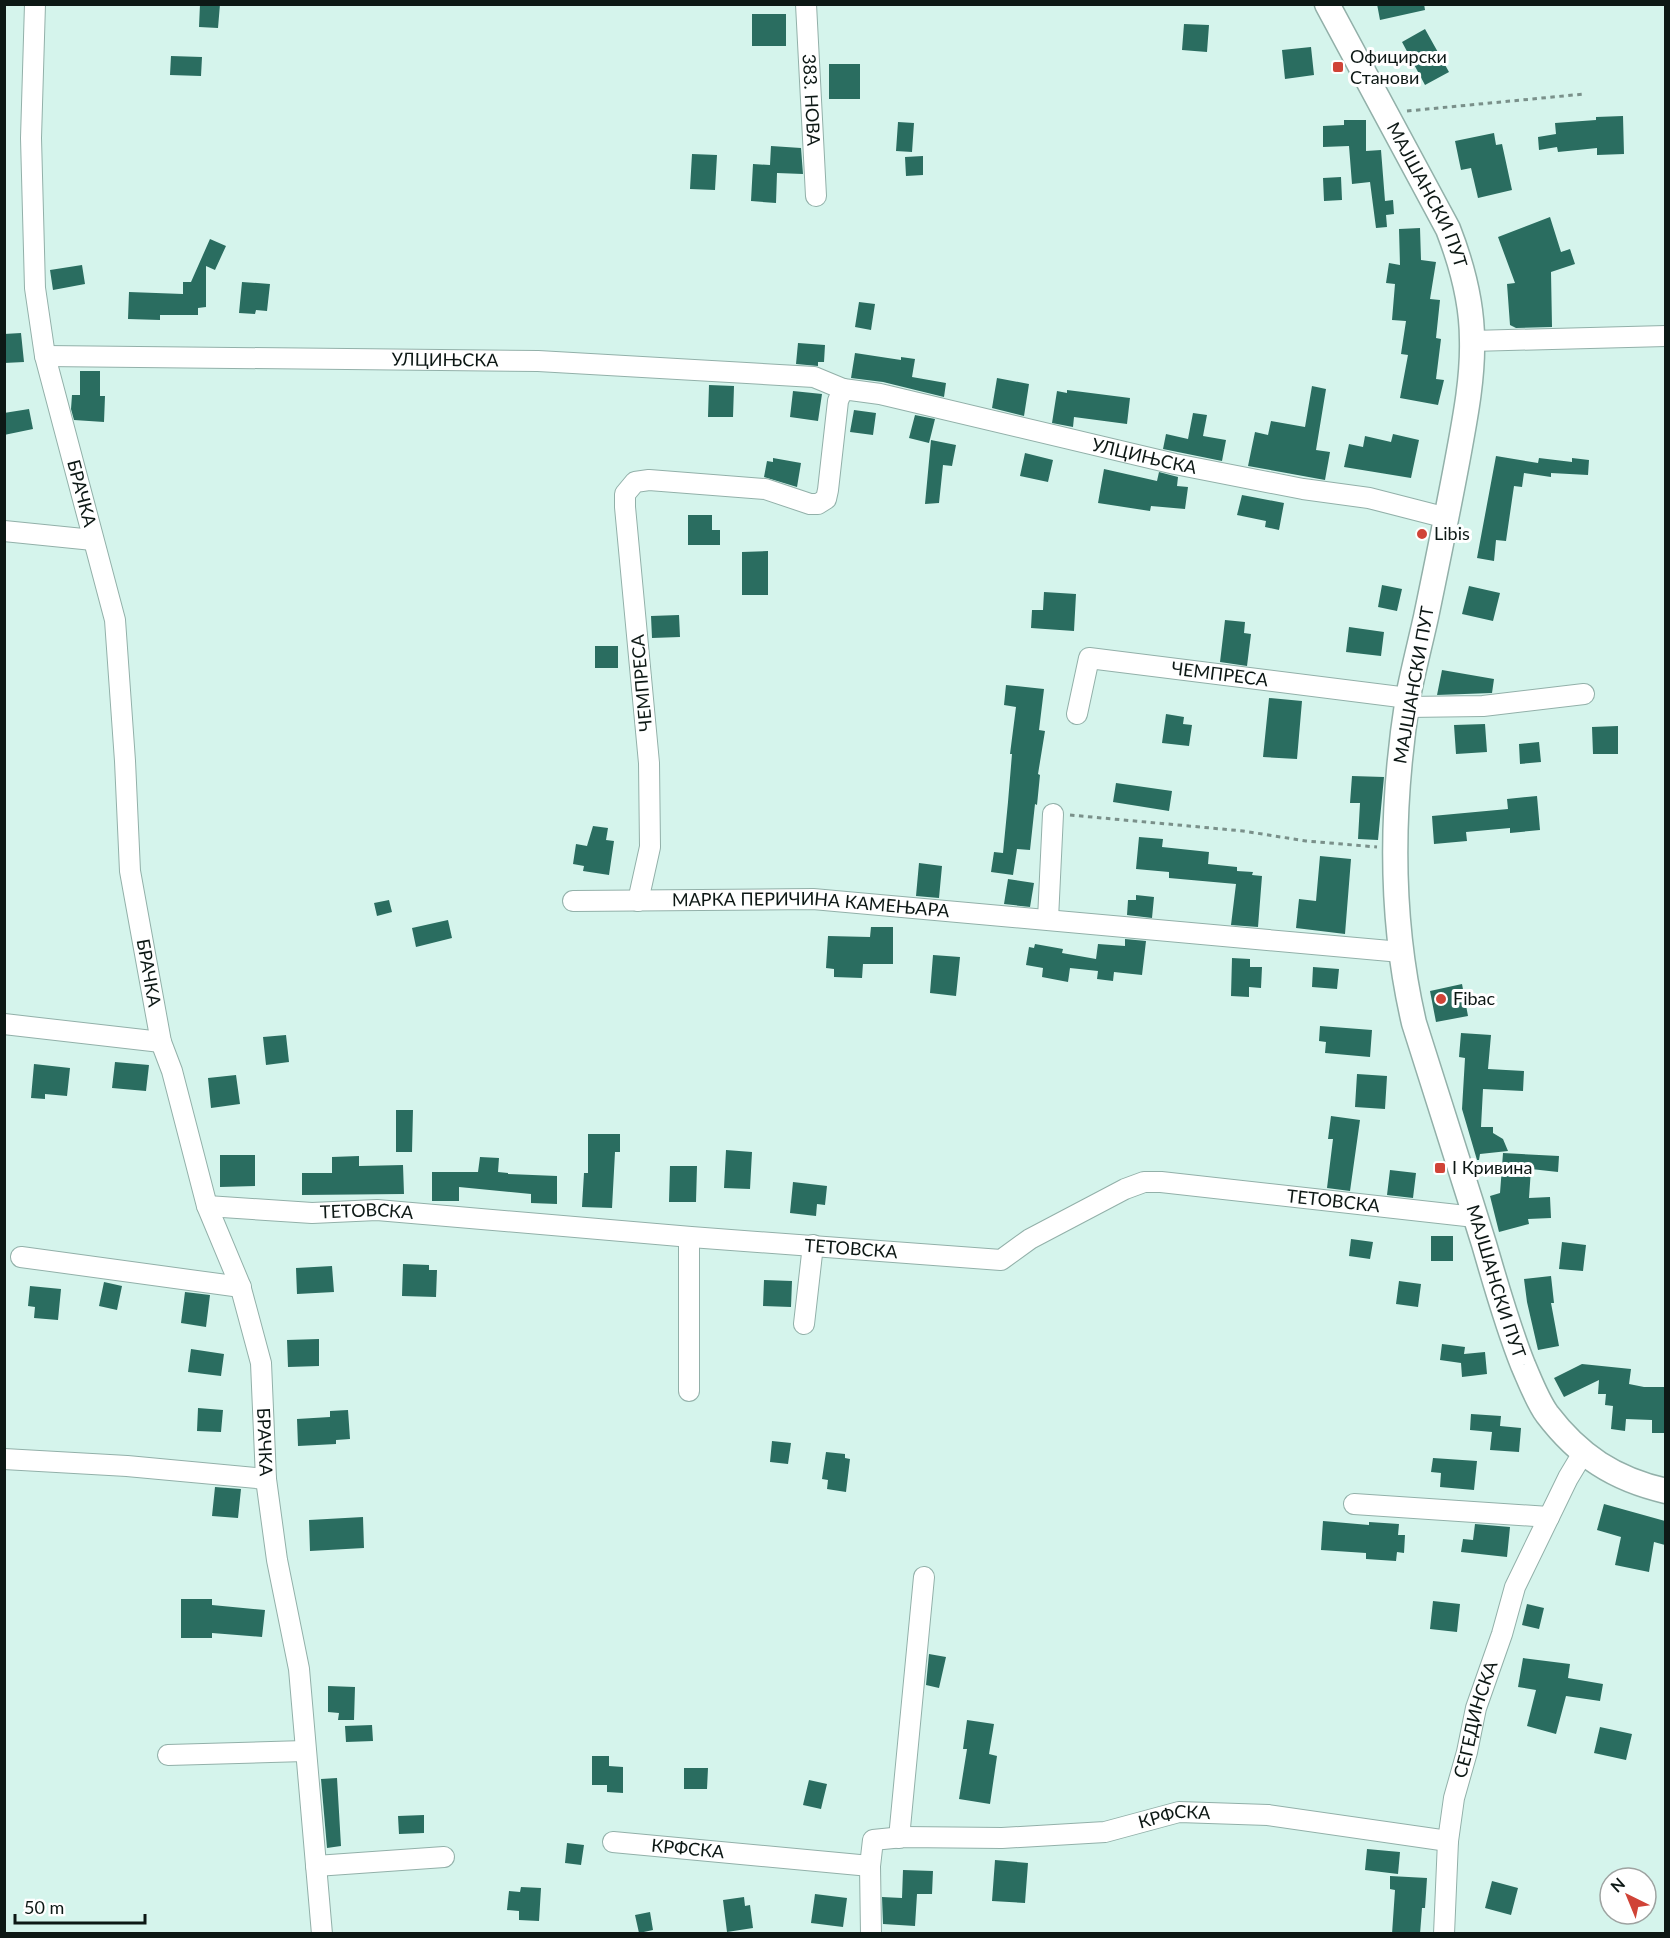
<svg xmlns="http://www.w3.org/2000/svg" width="1670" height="1938" font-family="Lato,sans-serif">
  <rect width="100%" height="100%" fill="#d5f4ec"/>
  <path fill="#2a6d60" d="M 200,4 L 220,4 L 218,28 L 199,27 Z
    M 1377,4 L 1424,4 L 1425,10 L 1380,20 Z
    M 752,14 L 786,14 L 786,46 L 752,46 Z
    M 1184,24 L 1209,25 L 1207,52 L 1182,50 Z
    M 1425,29 L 1449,72 L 1425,85 L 1402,42 Z
    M 1311,47 L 1314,75 L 1285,79 L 1282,50 Z
    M 171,56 L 202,57 L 201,76 L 170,75 Z
    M 829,64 L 860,64 L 860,99 L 829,99 Z
    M 1623,116 L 1624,154 L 1597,155 L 1597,148 L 1558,152 L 1557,147 L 1539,150 L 1538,137 L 1556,134 L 1555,123 L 1596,120 L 1596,117 Z
    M 1344,120 L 1366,120 L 1366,151 L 1381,150 L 1385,201 L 1393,200 L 1394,214 L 1386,215 L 1387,227 L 1376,228 L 1370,182 L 1352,184 L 1349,146 L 1323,147 L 1323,126 L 1344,125 Z
    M 898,122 L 914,123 L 912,152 L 896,151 Z
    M 1494,133 L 1496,145 L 1502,144 L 1512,190 L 1478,198 L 1471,168 L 1461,170 L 1455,141 Z
    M 771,146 L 801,148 L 803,174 L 777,173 L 776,203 L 751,201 L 753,164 L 770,165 Z
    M 692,154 L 717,155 L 715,190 L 690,189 Z
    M 923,156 L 923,175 L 906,176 L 905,157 Z
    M 1341,177 L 1342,200 L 1324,201 L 1323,178 Z
    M 1550,217 L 1561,252 L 1570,249 L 1575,264 L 1551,272 L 1552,327 L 1516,328 L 1510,325 L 1507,284 L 1515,283 L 1498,237 Z
    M 1420,228 L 1421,260 L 1436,262 L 1430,299 L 1440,300 L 1436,338 L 1441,339 L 1436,379 L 1444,380 L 1438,405 L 1400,398 L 1408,355 L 1401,354 L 1406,321 L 1392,320 L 1395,284 L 1386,283 L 1389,263 L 1400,265 L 1399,229 Z
    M 210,239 L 226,246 L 215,270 L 206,266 L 206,307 L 198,308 L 198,315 L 160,315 L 160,320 L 128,319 L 129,292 L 183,294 L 183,282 L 191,282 Z
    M 82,265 L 85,284 L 53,290 L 50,270 Z
    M 242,282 L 270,284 L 267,311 L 256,310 L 255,314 L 239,313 Z
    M 859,302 L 875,304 L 871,330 L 855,327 Z
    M 21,333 L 24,362 L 4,363 L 4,334 Z
    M 798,343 L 825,345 L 824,362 L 818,362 L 818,366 L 796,364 Z
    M 855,353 L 901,360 L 901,357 L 915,359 L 912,377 L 946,383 L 944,397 L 883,382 L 851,378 Z
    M 80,371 L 100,371 L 100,396 L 105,396 L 104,422 L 74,420 L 71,409 L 72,395 L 80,395 Z
    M 997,378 L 1029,384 L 1024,416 L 992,408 Z
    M 709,385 L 734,386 L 733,417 L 708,417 Z
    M 1312,386 L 1326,389 L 1316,450 L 1330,452 L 1325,480 L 1248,466 L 1255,432 L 1268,435 L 1271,421 L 1305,427 Z
    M 1067,390 L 1130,398 L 1127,424 L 1074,417 L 1073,427 L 1052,423 L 1057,391 L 1067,393 Z
    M 793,391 L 822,394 L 818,421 L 790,417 Z
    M 29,409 L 33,429 L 4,435 L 4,413 Z
    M 854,410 L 876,413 L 873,435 L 850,432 Z
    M 1193,413 L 1207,415 L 1203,436 L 1226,440 L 1222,461 L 1163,449 L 1166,434 L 1188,439 Z
    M 915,415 L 935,419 L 929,443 L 909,438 Z
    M 1393,434 L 1419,440 L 1411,478 L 1344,467 L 1349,444 L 1363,447 L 1365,436 L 1391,442 Z
    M 931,440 L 956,445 L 952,466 L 943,465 L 939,503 L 925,504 Z
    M 1025,453 L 1053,460 L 1048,482 L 1020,476 Z
    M 1496,456 L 1538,463 L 1539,458 L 1572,462 L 1572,458 L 1589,460 L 1588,475 L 1551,473 L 1551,477 L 1524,473 L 1522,487 L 1514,486 L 1506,541 L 1496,540 L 1494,561 L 1477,558 Z
    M 773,458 L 801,463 L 797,487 L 764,477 L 767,461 L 773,462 Z
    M 1104,469 L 1157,481 L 1159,472 L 1178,477 L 1177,486 L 1188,487 L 1185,509 L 1151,506 L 1150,511 L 1098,503 Z
    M 1242,495 L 1284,503 L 1279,530 L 1265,527 L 1266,521 L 1237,515 Z
    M 688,515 L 712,515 L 712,530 L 720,530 L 720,545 L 688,545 Z
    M 768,551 L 768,595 L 742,595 L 742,552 Z
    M 1382,585 L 1402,589 L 1397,611 L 1378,607 Z
    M 1469,586 L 1500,593 L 1493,621 L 1462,614 Z
    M 1044,592 L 1076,594 L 1074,631 L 1031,628 L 1032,610 L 1043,610 Z
    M 679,615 L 680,637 L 652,638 L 651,616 Z
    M 1225,620 L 1245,622 L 1244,633 L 1251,634 L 1247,666 L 1220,662 Z
    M 1349,627 L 1384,632 L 1381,656 L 1346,652 Z
    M 595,646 L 618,646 L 618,668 L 595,668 Z
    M 1442,670 L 1494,679 L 1492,693 L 1437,695 Z
    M 1006,685 L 1044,689 L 1039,730 L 1045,731 L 1038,774 L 1040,775 L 1037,805 L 1035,804 L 1030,850 L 1017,849 L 1013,875 L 991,872 L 994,852 L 1003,853 L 1008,802 L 1012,754 L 1010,754 L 1016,707 L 1004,705 Z
    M 1269,698 L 1302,701 L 1297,759 L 1263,757 Z
    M 1166,714 L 1184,717 L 1183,724 L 1192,725 L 1189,746 L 1162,743 Z
    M 1485,724 L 1487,752 L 1456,754 L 1454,725 Z
    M 1618,726 L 1618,754 L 1593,754 L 1592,727 Z
    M 1539,742 L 1541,762 L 1520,764 L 1519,744 Z
    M 1352,776 L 1384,777 L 1378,840 L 1358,839 L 1360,803 L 1350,803 Z
    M 1116,783 L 1172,791 L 1169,811 L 1113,802 Z
    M 1537,796 L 1540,830 L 1510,833 L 1510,828 L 1466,832 L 1467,841 L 1434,844 L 1432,816 L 1508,809 L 1507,799 Z
    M 593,826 L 608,828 L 606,840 L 614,841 L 609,875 L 583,871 L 584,866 L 573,864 L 576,844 L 587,846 Z
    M 1139,837 L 1163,839 L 1162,847 L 1209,852 L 1208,864 L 1237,867 L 1237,871 L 1253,872 L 1252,875 L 1262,876 L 1258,927 L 1231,925 L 1236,884 L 1169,878 L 1169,872 L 1136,869 Z
    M 1320,856 L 1351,859 L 1345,934 L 1296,928 L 1299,899 L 1316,901 Z
    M 919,863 L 942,866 L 939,898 L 916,896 Z
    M 1008,879 L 1034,883 L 1030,907 L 1004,904 Z
    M 1136,895 L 1154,897 L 1152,918 L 1127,915 L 1128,900 L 1136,900 Z
    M 389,900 L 392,912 L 377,916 L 374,903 Z
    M 448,920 L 452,938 L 416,947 L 412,928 Z
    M 871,927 L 893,927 L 893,964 L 863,964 L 862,978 L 834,977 L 834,969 L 826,968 L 828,936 L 870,937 Z
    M 1125,939 L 1146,941 L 1142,975 L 1114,972 L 1113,981 L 1097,979 L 1098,971 L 1070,968 L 1068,982 L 1042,977 L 1043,968 L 1026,965 L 1029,947 L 1034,948 L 1035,944 L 1063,949 L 1062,953 L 1096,959 L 1098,944 L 1125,946 Z
    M 933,955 L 960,957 L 956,996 L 930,993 Z
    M 1232,958 L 1250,959 L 1250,967 L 1262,967 L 1261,988 L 1249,987 L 1249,997 L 1231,996 Z
    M 1313,967 L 1339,969 L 1337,989 L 1312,987 Z
    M 1462,984 L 1468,1016 L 1436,1022 L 1430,991 Z
    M 1320,1026 L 1372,1030 L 1370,1057 L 1325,1053 L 1326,1042 L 1319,1041 Z
    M 1461,1033 L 1491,1035 L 1488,1069 L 1524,1071 L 1523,1091 L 1483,1089 L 1481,1127 L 1493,1127 L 1493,1133 L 1503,1139 L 1508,1151 L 1480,1154 L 1479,1160 L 1477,1160 L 1462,1109 L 1465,1058 L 1459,1057 Z
    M 286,1035 L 289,1062 L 266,1065 L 263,1037 Z
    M 115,1062 L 149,1065 L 146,1091 L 112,1088 Z
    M 34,1064 L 70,1068 L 67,1096 L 45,1094 L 45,1099 L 31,1098 Z
    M 1357,1074 L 1387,1076 L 1385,1109 L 1355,1107 Z
    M 236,1075 L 240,1104 L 211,1108 L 208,1078 Z
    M 396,1110 L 413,1110 L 412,1152 L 396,1152 Z
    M 1331,1116 L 1360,1120 L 1350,1191 L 1327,1188 L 1333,1139 L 1328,1139 Z
    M 588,1134 L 620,1134 L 620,1152 L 615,1152 L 612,1208 L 582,1207 L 584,1173 L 588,1173 Z
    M 726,1150 L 752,1152 L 750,1189 L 724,1188 Z
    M 1503,1153 L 1559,1156 L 1558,1172 L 1531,1169 L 1529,1198 L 1550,1197 L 1551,1218 L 1528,1219 L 1529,1224 L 1499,1232 L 1490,1196 L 1500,1193 Z
    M 220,1155 L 255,1155 L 255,1186 L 220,1187 Z
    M 359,1156 L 359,1166 L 403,1165 L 404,1194 L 302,1195 L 302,1173 L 332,1173 L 332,1157 Z
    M 480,1157 L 499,1158 L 498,1172 L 508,1173 L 508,1174 L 557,1176 L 557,1204 L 531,1203 L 531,1194 L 459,1187 L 459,1201 L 432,1201 L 432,1172 L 478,1172 Z
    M 670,1166 L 697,1166 L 696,1202 L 669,1202 Z
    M 1390,1170 L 1416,1173 L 1413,1198 L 1387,1195 Z
    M 793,1182 L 827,1186 L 825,1205 L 817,1204 L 816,1216 L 790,1213 Z
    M 1431,1236 L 1453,1236 L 1453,1261 L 1431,1261 Z
    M 1351,1239 L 1373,1242 L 1370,1259 L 1349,1256 Z
    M 1562,1242 L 1586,1245 L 1583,1271 L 1559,1269 Z
    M 403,1264 L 429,1265 L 429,1270 L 437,1270 L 436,1297 L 402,1296 Z
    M 332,1266 L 334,1292 L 297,1294 L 296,1268 Z
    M 1551,1276 L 1554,1303 L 1551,1303 L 1559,1346 L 1538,1350 L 1527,1302 L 1524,1279 Z
    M 764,1280 L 792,1281 L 791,1307 L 763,1306 Z
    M 1399,1281 L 1421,1284 L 1418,1307 L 1396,1304 Z
    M 104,1282 L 122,1286 L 117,1310 L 99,1306 Z
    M 30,1286 L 61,1289 L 58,1320 L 34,1318 L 35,1307 L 28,1306 Z
    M 185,1292 L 210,1295 L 206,1327 L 181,1323 Z
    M 319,1339 L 319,1366 L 288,1367 L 287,1340 Z
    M 1442,1344 L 1465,1347 L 1464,1354 L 1485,1352 L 1487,1374 L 1462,1377 L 1461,1363 L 1440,1360 Z
    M 191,1349 L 224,1354 L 221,1376 L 188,1372 Z
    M 1582,1364 L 1631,1369 L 1629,1384 L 1644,1387 L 1665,1387 L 1665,1433 L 1652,1433 L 1652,1420 L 1626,1419 L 1625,1431 L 1611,1429 L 1613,1406 L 1605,1405 L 1606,1394 L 1598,1394 L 1599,1380 L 1564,1397 L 1554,1378 Z
    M 198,1408 L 223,1410 L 221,1432 L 197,1431 Z
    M 348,1410 L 350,1439 L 336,1440 L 336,1444 L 298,1446 L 297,1419 L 330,1417 L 330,1411 Z
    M 1471,1414 L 1501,1416 L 1500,1426 L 1521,1428 L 1519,1452 L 1490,1450 L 1492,1432 L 1470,1430 Z
    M 772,1441 L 791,1443 L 788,1464 L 770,1462 Z
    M 826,1452 L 845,1454 L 845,1458 L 850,1459 L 846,1492 L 827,1489 L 828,1480 L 822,1479 Z
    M 1433,1458 L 1477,1461 L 1474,1490 L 1440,1487 L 1441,1473 L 1431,1472 Z
    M 215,1487 L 241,1489 L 238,1518 L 212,1516 Z
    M 1604,1504 L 1665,1521 L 1665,1545 L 1654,1542 L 1649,1572 L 1615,1565 L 1621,1537 L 1597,1530 Z
    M 363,1517 L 364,1548 L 310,1551 L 309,1520 Z
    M 1323,1521 L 1369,1525 L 1369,1522 L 1399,1524 L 1398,1535 L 1405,1535 L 1404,1553 L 1397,1552 L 1396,1561 L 1366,1559 L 1366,1553 L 1321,1550 Z
    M 1475,1524 L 1510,1527 L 1507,1557 L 1461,1552 L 1463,1539 L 1473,1540 Z
    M 181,1599 L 212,1599 L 212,1605 L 265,1610 L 262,1637 L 212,1633 L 212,1638 L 181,1638 Z
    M 1433,1601 L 1460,1604 L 1457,1632 L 1430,1629 Z
    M 1527,1604 L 1544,1608 L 1539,1629 L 1522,1625 Z
    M 929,1654 L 946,1657 L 939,1688 L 926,1685 Z
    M 1523,1658 L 1570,1664 L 1568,1678 L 1603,1684 L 1600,1701 L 1566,1696 L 1556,1734 L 1527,1726 L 1536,1690 L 1518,1687 Z
    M 328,1686 L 355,1687 L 354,1720 L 338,1720 L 339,1713 L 328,1712 Z
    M 967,1720 L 994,1724 L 989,1754 L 997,1756 L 990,1804 L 959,1799 L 967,1749 L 963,1749 Z
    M 372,1725 L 373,1741 L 346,1742 L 345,1726 Z
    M 1600,1727 L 1632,1734 L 1626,1760 L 1594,1753 Z
    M 592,1756 L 609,1756 L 609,1766 L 623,1767 L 623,1793 L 607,1792 L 607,1785 L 592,1785 Z
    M 684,1768 L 708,1768 L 707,1789 L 684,1789 Z
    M 337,1778 L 341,1846 L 327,1848 L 321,1779 Z
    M 809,1780 L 827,1784 L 821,1809 L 803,1805 Z
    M 424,1815 L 424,1833 L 399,1834 L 398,1816 Z
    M 567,1843 L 584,1845 L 581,1865 L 565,1863 Z
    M 1367,1849 L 1400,1852 L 1398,1874 L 1365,1870 Z
    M 995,1860 L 1028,1863 L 1025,1903 L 992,1901 Z
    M 903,1870 L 933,1871 L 932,1894 L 917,1894 L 915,1926 L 883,1924 L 882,1897 L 902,1898 Z
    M 1390,1876 L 1427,1878 L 1425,1908 L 1422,1908 L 1420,1934 L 1392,1934 L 1395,1890 L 1390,1889 Z
    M 1492,1881 L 1518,1888 L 1511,1915 L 1485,1908 Z
    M 521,1887 L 541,1888 L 539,1921 L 519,1920 L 519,1911 L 507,1910 L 509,1891 L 520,1892 Z
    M 815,1894 L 847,1898 L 843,1927 L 811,1923 Z
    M 744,1897 L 745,1906 L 750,1905 L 753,1928 L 727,1932 L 723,1900 Z
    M 650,1912 L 653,1930 L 639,1933 L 635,1915 Z"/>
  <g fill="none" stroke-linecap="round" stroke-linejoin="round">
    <g stroke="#92b0a9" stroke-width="22">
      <g id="minor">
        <path id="s1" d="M 35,4 L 31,138 L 35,288 L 45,356 L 115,620 L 125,761 L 130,871 L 161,1042 L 172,1071 L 207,1206 L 240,1285 L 261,1363 L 266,1479 L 277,1560 L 299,1669 L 322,1934"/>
        <path id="s2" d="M 806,4 L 816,196"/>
        <path d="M 1472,341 L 1666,336"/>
        <path id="s3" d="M 45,356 L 538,361 L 814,377 L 843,389"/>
        <path d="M 4,531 L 93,540"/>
        <path d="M 1407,707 L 1483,706 L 1584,694"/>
        <path id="s4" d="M 1077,714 L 1089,658 L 1408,698"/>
        <path id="s5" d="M 573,901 L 813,899 L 1401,952"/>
        <path id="s6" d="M 638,901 L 650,847 L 649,763 L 625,507 L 625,494 L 635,482 L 649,480 L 765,489 L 810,504 L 818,504 L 826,499 L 828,490 L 838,401 L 843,389 L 880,394 L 1175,464 L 1303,489 L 1369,498 L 1447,518"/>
        <path d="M 1048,919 L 1053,814"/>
        <path d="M 4,1024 L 161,1042"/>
        <path id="s7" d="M 207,1206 L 312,1213 L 377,1210 L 691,1237 L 1001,1260 L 1030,1239 L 1125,1189 L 1144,1182 L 1161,1182 L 1475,1217"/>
        <path d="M 689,1237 L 689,1391"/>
        <path d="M 21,1257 L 241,1287"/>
        <path d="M 804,1324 L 813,1245"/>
        <path d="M 4,1459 L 127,1466 L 266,1479"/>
        <path d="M 1354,1504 L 1549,1517"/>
        <path d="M 168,1755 L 305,1751"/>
        <path d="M 899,1838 L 924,1577"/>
        <path id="s8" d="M 613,1842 L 870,1866"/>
        <path d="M 316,1866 L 444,1857"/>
        <path id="s9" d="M 871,1934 L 870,1866 L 873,1840 L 903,1837 L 1002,1838 L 1105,1832 L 1179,1812 L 1268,1815 L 1448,1841"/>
        <path id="s10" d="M 1444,1934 L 1448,1841 L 1454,1798 L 1467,1752 L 1476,1708 L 1502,1634 L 1515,1587 L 1568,1478 L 1583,1453"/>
      </g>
    </g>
    <g stroke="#92b0a9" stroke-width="27">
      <g id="tertiary">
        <path id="s11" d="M 1327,4 L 1448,229 C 1462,265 1472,301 1472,340 C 1473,378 1465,419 1458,457 C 1448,511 1437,564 1426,617 C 1420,644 1413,671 1408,697 C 1391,805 1389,916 1414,1023 C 1437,1096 1461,1170 1484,1244 C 1496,1285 1507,1325 1523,1365 C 1530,1381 1537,1400 1547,1414 C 1579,1456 1614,1479 1666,1491"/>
      </g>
    </g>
    <path stroke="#7a908a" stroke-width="3" stroke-dasharray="4.5 4.5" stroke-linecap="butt" d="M 1407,111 L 1584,94
      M 1070,815 L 1243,831 L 1306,841 L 1377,847"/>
    <use href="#minor" stroke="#fff" stroke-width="20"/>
    <use href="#tertiary" stroke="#fff" stroke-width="24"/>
  </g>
  <g fill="#d04337" stroke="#fff" stroke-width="2">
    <rect x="1332" y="61" width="12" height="12" rx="3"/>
    <circle cx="1422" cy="534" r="6"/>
    <circle cx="1441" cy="999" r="6"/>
    <rect x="1434" y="1162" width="12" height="12" rx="3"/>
  </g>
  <g text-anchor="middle" stroke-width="6" stroke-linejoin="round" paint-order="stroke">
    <g font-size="18" fill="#0d1815" stroke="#fff" text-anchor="start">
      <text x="1350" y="63">Официрски<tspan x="1350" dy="21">Станови</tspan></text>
      <text x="1434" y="540">Libis</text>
      <text x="1453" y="1005">Fibac</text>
      <text x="1452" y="1174">I Кривина</text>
    </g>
    <g font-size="18" fill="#0d1815" stroke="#fff">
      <text dy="6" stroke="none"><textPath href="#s2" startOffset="96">383. НОВА</textPath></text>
      <text dy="6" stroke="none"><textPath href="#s11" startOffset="216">МАЈШАНСКИ ПУТ</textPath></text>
      <text dy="6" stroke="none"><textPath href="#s3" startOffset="400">УЛЦИЊСКА</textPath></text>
      <text dy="6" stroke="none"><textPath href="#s6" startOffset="1041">УЛЦИЊСКА</textPath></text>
      <text dy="6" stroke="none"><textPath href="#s1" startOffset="495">БРАЧКА</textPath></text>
      <text dy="6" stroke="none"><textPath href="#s4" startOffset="189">ЧЕМПРЕСА</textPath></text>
      <text transform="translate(642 683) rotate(-95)" y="6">ЧЕМПРЕСА</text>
      <text transform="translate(1414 685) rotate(-80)" y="6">МАЈШАНСКИ ПУТ</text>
      <text dy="6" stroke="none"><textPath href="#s5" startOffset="238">МАРКА ПЕРИЧИНА КАМЕЊАРА</textPath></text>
      <text dy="6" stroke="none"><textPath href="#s1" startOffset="981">БРАЧКА</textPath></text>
      <text dy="6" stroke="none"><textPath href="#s7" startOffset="1150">ТЕТОВСКА</textPath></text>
      <text dy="6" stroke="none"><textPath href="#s7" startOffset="160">ТЕТОВСКА</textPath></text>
      <text dy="6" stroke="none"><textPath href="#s7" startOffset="646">ТЕТОВСКА</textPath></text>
      <text dy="6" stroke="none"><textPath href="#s11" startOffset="1332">МАЈШАНСКИ ПУТ</textPath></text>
      <text dy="6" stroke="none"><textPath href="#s1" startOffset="1467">БРАЧКА</textPath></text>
      <text dy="6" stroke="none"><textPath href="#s10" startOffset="218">СЕГЕДИНСКА</textPath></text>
      <text dy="6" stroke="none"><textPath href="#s9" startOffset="398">КРФСКА</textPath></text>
      <text dy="6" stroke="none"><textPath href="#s8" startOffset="75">КРФСКА</textPath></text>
    </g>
  </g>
  <rect width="1670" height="1938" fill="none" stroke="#0d1815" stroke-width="12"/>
  <g transform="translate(1628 1896) rotate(317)"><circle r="28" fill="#ffffff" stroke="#9ea3a1" stroke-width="1.5"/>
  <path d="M0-4.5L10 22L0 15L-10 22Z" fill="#d04337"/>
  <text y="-9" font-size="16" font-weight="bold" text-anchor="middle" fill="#0d1815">N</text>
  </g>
  <path d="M15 1914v9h130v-9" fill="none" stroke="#0d1815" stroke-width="3"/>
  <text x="24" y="1914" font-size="18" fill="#0d1815" stroke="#ffffff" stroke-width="4.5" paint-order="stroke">50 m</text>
</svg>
